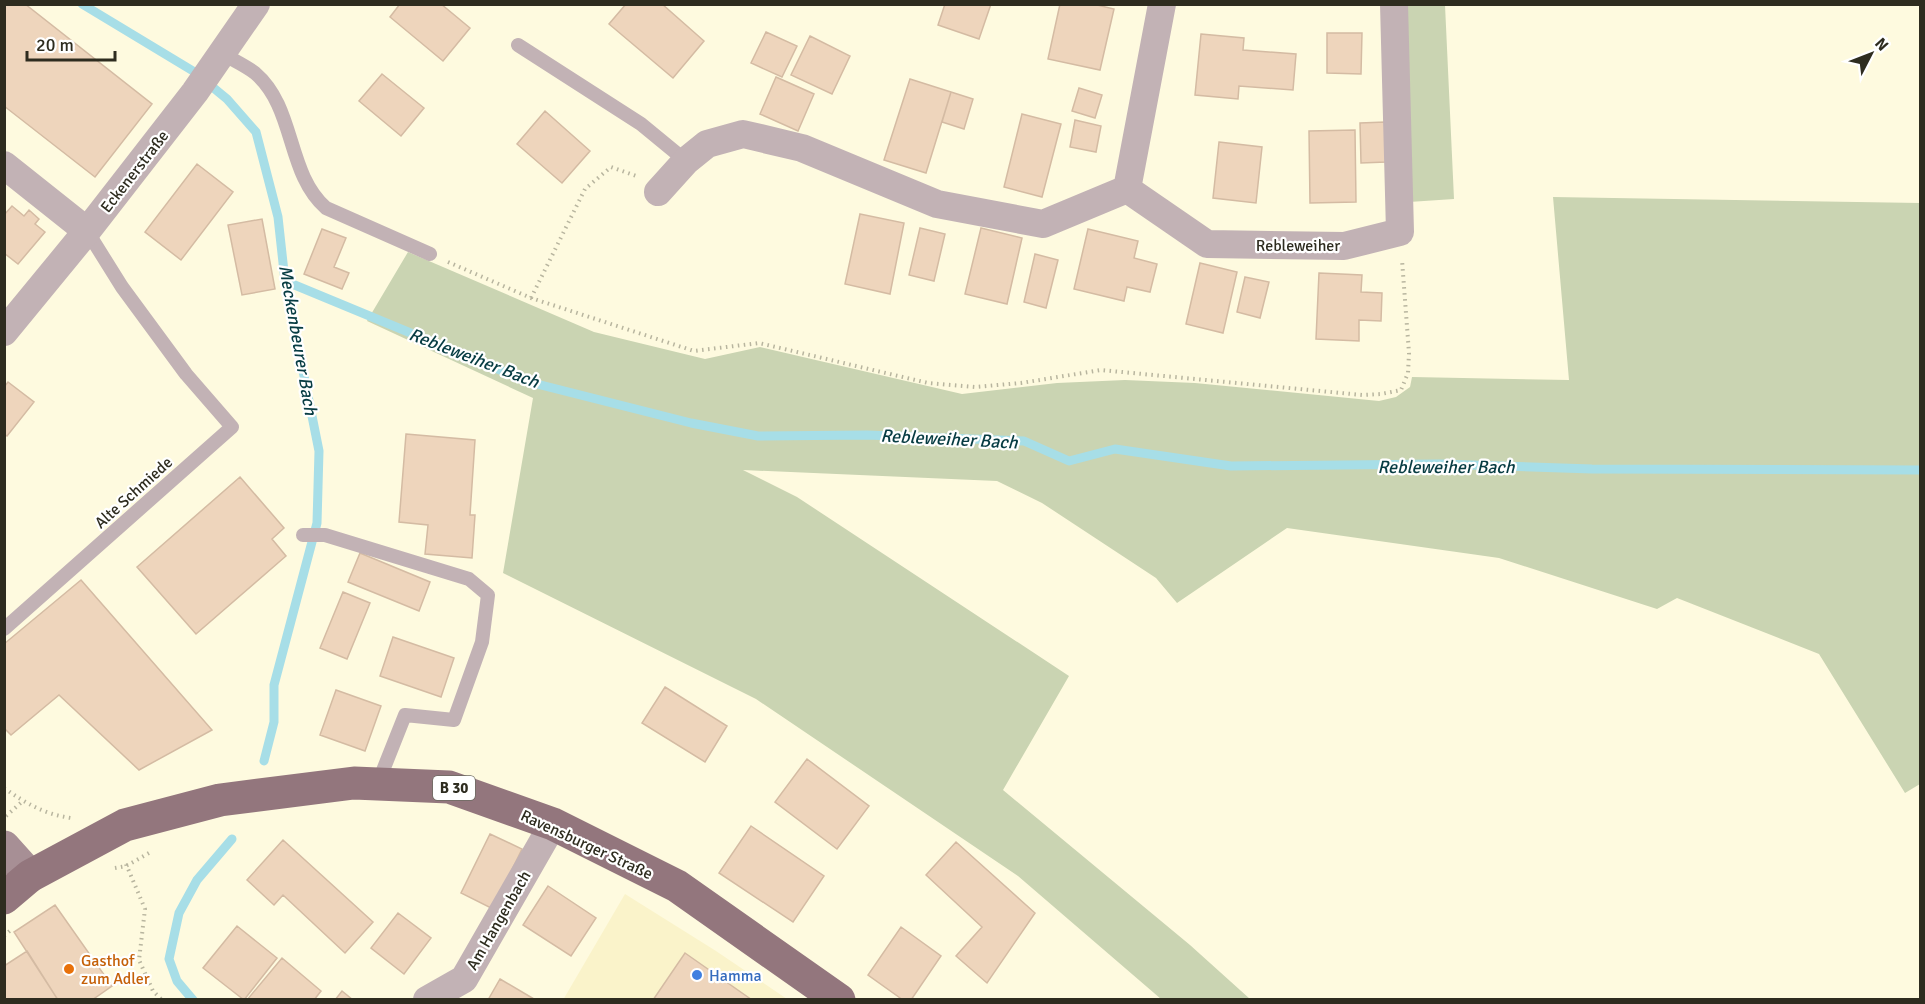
<svg xmlns="http://www.w3.org/2000/svg" width="1925" height="1004" font-family="Signika,sans-serif">
  <rect width="100%" height="100%" fill="#fefadf"/>
  <path fill="#faf3ca" d="M 625,894 L 716,951 L 787,999 L 563,1000 Z"/>
  <path fill="#cad4b2" d="M 1400,5 L 1445,5 L 1454,199 L 1409,202 Z
    M 1553,197 L 1920,203 L 1920,784 L 1905,793 L 1819,654 L 1677,598 L 1657,609 L 1499,558 L 1287,528 L 1177,603 L 1156,578 L 1042,503 L 997,481 L 743,470 L 797,497 L 1069,676 L 1003,790 L 1190,945 L 1250,999 L 1161,999 L 1018,876 L 756,699 L 503,573 L 533,398 L 367,321 L 408,252 L 594,332 L 705,359 L 760,347 L 962,394 L 1057,383 L 1125,380 L 1195,383 L 1379,401 L 1396,397 L 1410,387 L 1412,377 L 1569,380 Z"/>
  <g fill="none" stroke-linecap="round" stroke-linejoin="round">
    <path stroke="#a7dee7" stroke-width="9" d="M 82,4 L 193,71 L 227,99 L 256,132 L 278,217 L 285,281 L 319,451 L 317,523 L 274,685 L 274,722 L 264,761
      M 285,281 L 529,382 L 691,423 L 758,436 L 867,435 L 1024,441 L 1069,461 L 1115,449 L 1231,466 L 1440,464 L 1592,469 L 1920,470
      M 193,1000 L 177,981 L 169,959 L 179,913 L 197,880 L 232,839"/>
  </g>
  <path fill="#eed5bc" stroke="#d4bba3" stroke-width="1.5" d="M 4,4 L 25,4 L 152,104 L 95,177 L 4,106 Z
    M 400,4 L 441,4 L 470,28 L 443,61 L 390,17 Z
    M 626,4 L 662,4 L 704,41 L 673,78 L 609,24 Z
    M 945,4 L 991,4 L 979,39 L 938,25 Z
    M 1060,4 L 1093,4 L 1114,9 L 1100,70 L 1048,59 Z
    M 766,32 L 797,46 L 782,77 L 751,63 Z
    M 1327,33 L 1362,33 L 1361,74 L 1327,73 Z
    M 1201,34 L 1244,38 L 1243,50 L 1296,54 L 1293,90 L 1239,86 L 1238,99 L 1195,95 Z
    M 810,36 L 850,56 L 832,94 L 791,75 Z
    M 382,74 L 424,108 L 401,136 L 359,101 Z
    M 776,77 L 814,94 L 798,131 L 760,114 Z
    M 910,79 L 951,92 L 926,173 L 884,160 Z
    M 1079,88 L 1102,95 L 1095,118 L 1072,111 Z
    M 951,92 L 973,99 L 964,129 L 942,122 Z
    M 545,111 L 590,151 L 562,183 L 517,144 Z
    M 1022,114 L 1061,124 L 1042,197 L 1004,187 Z
    M 1075,120 L 1101,126 L 1096,152 L 1070,147 Z
    M 1385,122 L 1386,162 L 1361,163 L 1360,123 Z
    M 1355,130 L 1356,202 L 1310,203 L 1309,131 Z
    M 1219,142 L 1262,147 L 1256,203 L 1213,198 Z
    M 197,164 L 233,192 L 181,260 L 145,232 Z
    M 12,206 L 24,216 L 29,210 L 39,219 L 35,224 L 45,232 L 18,264 L 4,253 L 4,215 Z
    M 860,214 L 904,223 L 890,294 L 845,284 Z
    M 262,219 L 275,289 L 242,295 L 228,225 Z
    M 920,228 L 945,234 L 934,281 L 909,275 Z
    M 981,228 L 1022,238 L 1007,304 L 965,294 Z
    M 322,229 L 346,238 L 334,267 L 349,273 L 342,289 L 304,274 Z
    M 1088,229 L 1138,241 L 1134,258 L 1157,264 L 1150,292 L 1127,287 L 1124,301 L 1074,289 Z
    M 1035,254 L 1058,260 L 1046,308 L 1024,302 Z
    M 1200,263 L 1237,272 L 1223,333 L 1186,324 Z
    M 1319,273 L 1362,275 L 1361,292 L 1382,293 L 1381,321 L 1359,320 L 1359,341 L 1316,339 Z
    M 1245,277 L 1269,282 L 1260,318 L 1237,312 Z
    M 8,382 L 34,402 L 7,436 L 4,434 L 4,387 Z
    M 406,434 L 475,440 L 470,515 L 475,515 L 472,558 L 425,554 L 428,525 L 399,522 Z
    M 240,477 L 284,528 L 272,539 L 286,556 L 196,634 L 137,567 Z
    M 360,553 L 430,582 L 419,611 L 348,582 Z
    M 81,580 L 212,730 L 139,770 L 59,695 L 11,735 L 4,728 L 4,644 Z
    M 343,592 L 370,603 L 347,659 L 320,648 Z
    M 393,637 L 454,658 L 441,697 L 380,676 Z
    M 665,687 L 727,726 L 705,762 L 642,723 Z
    M 336,690 L 381,706 L 365,751 L 320,735 Z
    M 807,759 L 869,806 L 837,849 L 775,802 Z
    M 751,826 L 824,876 L 793,922 L 719,873 Z
    M 490,834 L 522,849 L 493,909 L 461,893 Z
    M 283,840 L 373,922 L 345,953 L 283,895 L 274,905 L 247,880 Z
    M 956,842 L 1035,913 L 987,983 L 956,956 L 982,927 L 926,875 Z
    M 548,886 L 596,918 L 571,956 L 523,925 Z
    M 55,905 L 112,986 L 92,1000 L 58,1000 L 14,932 Z
    M 398,913 L 431,938 L 404,974 L 371,948 Z
    M 237,926 L 277,958 L 244,1000 L 203,968 Z
    M 901,927 L 941,956 L 911,1000 L 903,1000 L 868,975 Z
    M 27,951 L 58,1000 L 4,1000 L 4,966 Z
    M 685,953 L 752,1000 L 653,1000 Z
    M 282,958 L 321,991 L 314,1000 L 247,1000 Z
    M 500,979 L 534,999 L 534,1000 L 488,1000 Z
    M 342,991 L 353,1000 L 335,1000 Z"/>
  <g fill="none" stroke-linecap="round" stroke-linejoin="round">
    <path stroke="#b8b59f" stroke-width="4" stroke-dasharray="1.5 4.5" stroke-linecap="butt" d="M 448,262 L 531,298 L 694,351 L 759,343 L 928,383 L 975,387 L 1021,383 L 1101,370 L 1362,395 L 1381,394 L 1401,390 L 1408,373 L 1409,353 L 1402,260
      M 531,298 L 585,189 L 611,167 L 636,176
      M 4,788 C 27,804 44,814 71,818
      M 6,816 L 23,801
      M 126,864 L 145,909 L 139,960 L 153,991 L 162,1000
      M 115,868 L 126,866 L 149,853
      M 4,936 L 12,929"/>
    <path stroke="#c2b2b5" stroke-width="14" d="M 518,45 L 641,124 L 686,161
      M 223,54 C 233,60 246,66 255,73 C 296,108 286,173 326,208 L 430,254
      M 303,535 L 325,535 L 469,579 L 488,595 L 482,642 L 454,720 L 405,715 L 378,783
      M 4,629 L 232,427 L 186,374 L 122,287 L 87,231"/>
    <path stroke="#c2b2b5" stroke-width="28" d="M 4,165 L 87,231
      M 1127,189 L 1207,244 L 1344,246 L 1400,232 L 1394,4
      M 658,192 L 686,161 L 707,144 L 743,134 L 802,148 L 937,204 L 1043,224 L 1127,189 L 1162,4
      M 4,332 L 87,231 L 195,92 L 256,4
      M 427,1000 L 464,979 L 553,824"/>
    <path stroke="#a78f95" stroke-width="33" d="M 4,847 L 30,876"/>
    <path stroke="#93767d" stroke-width="33" d="M 4,898 L 30,876 L 125,825 L 220,800 L 354,783 L 449,787 L 553,824 L 677,886 L 839,1000"/>
  </g>
  <circle fill="#e8710a" stroke="#fff" stroke-width="2" cx="69" cy="969" r="6"/>
  <circle fill="#3f7fe0" stroke="#fff" stroke-width="2" cx="697" cy="975" r="6"/>
  <g text-anchor="middle" stroke-width="4.5" stroke-linejoin="round" paint-order="stroke">
    <rect fill="#fff" stroke="#6d6b62" stroke-width="1.5" x="433" y="776" width="42" height="24" rx="4.5"/>
    <g font-size="15" font-weight="bold" fill="#2e2c1f">
      <text x="454" y="793">B 30</text>
    </g>
    <g font-size="16" fill="#2e2c1f" stroke="#fff">
      <text transform="translate(134 171) rotate(-52)" y="6">Eckenerstraße</text>
      <text x="1298" y="251">Rebleweiher</text>
      <text transform="translate(133 492) rotate(-42)" y="6">Alte Schmiede</text>
      <text transform="translate(587 844) rotate(25)" y="6">Ravensburger Straße</text>
      <text transform="translate(498 920) rotate(-60)" y="6">Am Hangenbach</text>
    </g>
    <g font-size="16" fill="#c56008" stroke="#fff" text-anchor="start">
      <text x="81" y="966">Gasthof<tspan x="81" dy="18">zum Adler</tspan></text>
    </g>
    <g font-size="16" fill="#366cbe" stroke="#fff" text-anchor="start">
      <text x="709" y="981">Hamma</text>
    </g>
    <g font-size="18" font-style="italic" fill="#073c43" stroke="#fff">
      <text transform="translate(298 340) rotate(80)" y="6">Meckenbeurer Bach</text>
      <text transform="translate(474 358) rotate(21)" y="6">Rebleweiher Bach</text>
      <text transform="translate(949 439) rotate(3)" y="6">Rebleweiher Bach</text>
      <text x="1446" y="473">Rebleweiher Bach</text>
    </g>
  </g>
  <rect width="1925" height="1004" fill="none" stroke="#2e2c1f" stroke-width="12"/>
  <g transform="translate(1871 54) rotate(48)" stroke="#ffffff" stroke-width="4.5" paint-order="stroke">
  <path d="M0-4.5L10 22L0 15L-10 22Z" fill="#2e2c1f"/>
  <text y="-9" font-size="16" font-weight="bold" text-anchor="middle" fill="#2e2c1f">N</text>
  </g>
  <path d="M27 51v9h88v-9" fill="none" stroke="#2e2c1f" stroke-width="3"/>
  <text x="36" y="51" font-size="18" fill="#2e2c1f" stroke="#ffffff" stroke-width="4.5" paint-order="stroke">20 m</text>
</svg>
